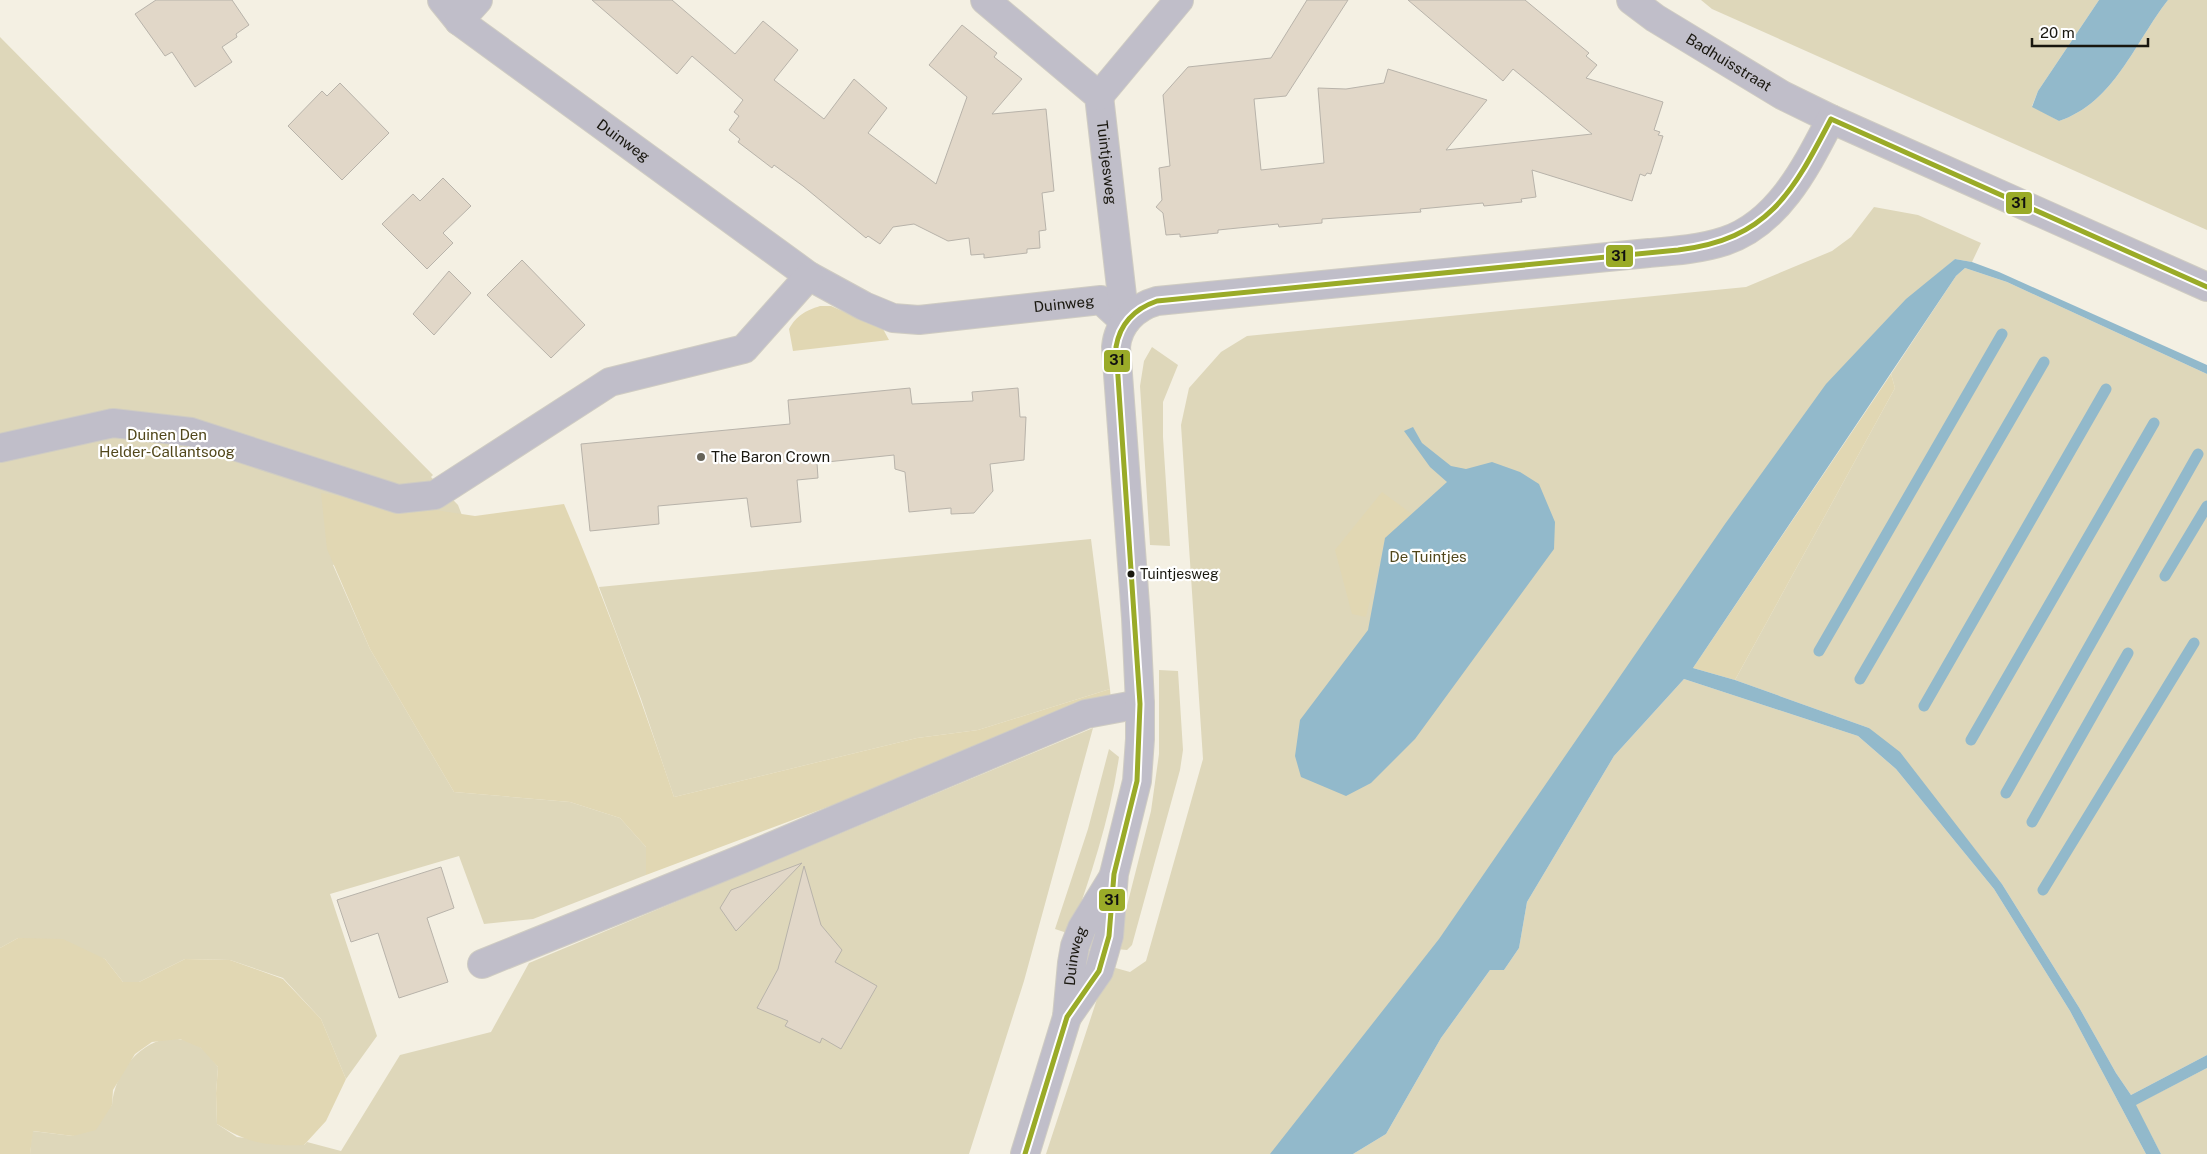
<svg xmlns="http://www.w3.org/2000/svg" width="2207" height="1154" font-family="'Public Sans',sans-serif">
  <rect width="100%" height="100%" fill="#f4f0e3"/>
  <path fill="#ded7ba" d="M 1701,0 L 2099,0 L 2038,91 L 2032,106 L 2059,121 C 2114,103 2135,42 2168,0 L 2207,0 L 2207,230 L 1712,9 Z
    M 0,37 L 433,475 L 431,477 L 458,505 L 465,523 L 333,565 L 370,649 L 454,792 L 570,802 L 620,818 L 646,847 L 646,875 L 533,919 L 484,924 L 459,856 L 330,894 L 377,1036 L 346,1079 L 321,1019 L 283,978 L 230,960 L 185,959 L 139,982 L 123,982 L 105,959 L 18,938 L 0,948 Z
    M 1874,207 L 1918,215 L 1981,243 L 1972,262 L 1955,259 L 1934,277 L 1656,648 L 1288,1154 L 1046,1154 L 1098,996 L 1112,967 L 1130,972 L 1146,961 L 1203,759 L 1181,425 L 1189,388 L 1221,352 L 1247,336 L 1746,287 L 1832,251 L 1851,237 Z
    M 1965,268 L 2007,282 L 2207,374 L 2207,1055 L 2131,1095 L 2116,1073 L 2080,1009 L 2002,884 L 1965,837 L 1869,728 L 1735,680 L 1895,388 L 1891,374 L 1956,276 Z
    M 1152,347 L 1178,365 L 1163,402 L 1163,437 L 1170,546 L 1150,545 L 1140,386 L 1144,361 Z
    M 1091,539 L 1110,689 L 978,730 L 917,738 L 674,797 L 641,699 L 599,587 Z
    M 1159,670 L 1178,671 L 1183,750 L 1180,770 L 1132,945 L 1127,950 L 1116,949 L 1151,811 L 1159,754 Z
    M 1684,679 L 1858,736 L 1896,769 L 1994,889 L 2070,1011 L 2146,1154 L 1353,1154 L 1386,1134 L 1441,1038 L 1490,970 L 1504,970 L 1519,948 L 1527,902 L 1614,756 Z
    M 1093,728 L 1024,981 L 969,1154 L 30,1154 L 32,1131 L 73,1136 L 112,1105 C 115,1064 157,1020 200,1047 C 207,1051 213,1061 218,1067 L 216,1093 L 217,1124 L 237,1137 L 304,1145 L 307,1142 L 341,1151 L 400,1055 L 491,1032 L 529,963 Z
    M 1109,749 L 1119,757 C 1110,818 1091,876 1070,934 L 1055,929 L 1088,829 Z
    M 2207,1068 L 2207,1154 L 2161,1154 L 2135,1105 Z"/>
  <path fill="#e1d7b3" d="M 820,306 L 831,306 L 883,329 L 889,340 L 793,351 L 789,329 C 797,315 805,311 820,306 Z
    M 1891,374 L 1895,388 L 1735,680 L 1693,668 Z
    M 1382,492 L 1412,514 L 1385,538 L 1366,617 L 1352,614 L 1335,550 Z
    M 321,493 L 475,516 L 564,504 C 605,600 641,698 674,797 L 917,738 L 978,730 L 1110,689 L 1111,701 L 646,875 L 646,847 L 620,818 L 570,802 L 454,792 L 370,649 L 327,549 Z
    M 18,938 L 63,939 L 105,959 L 123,982 L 139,982 L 185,959 L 230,960 L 283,979 L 321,1019 L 346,1079 L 326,1121 L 304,1145 C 267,1146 249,1144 217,1124 L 216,1093 L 218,1067 L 201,1048 L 180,1039 L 152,1042 L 135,1054 L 113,1090 L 112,1105 L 96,1130 L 73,1136 L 33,1131 L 30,1154 L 0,1154 L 0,948 Z"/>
  <path fill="#92b9cb" d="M 2099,0 L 2168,0 C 2135,42 2114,103 2059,121 L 2032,107 L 2038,91 Z
    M 1955,259 L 1972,262 L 1999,272 L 2207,365 L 2207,374 L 2007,282 L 1965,268 L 1956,276 L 1693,668 L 1735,680 L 1869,728 L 1900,752 L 2002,884 L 2080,1009 L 2116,1073 L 2131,1095 L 2207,1055 L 2207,1068 L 2136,1105 L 2161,1154 L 2146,1154 L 2070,1011 L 1994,889 L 1896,769 L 1858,736 L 1684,679 L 1614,756 L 1527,902 L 1519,948 L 1504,970 L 1490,970 L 1441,1038 L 1386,1134 L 1353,1154 L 1270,1154 L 1439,939 L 1725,524 L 1826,384 L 1906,299 Z
    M 1413,427 L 1422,443 L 1451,466 L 1466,469 L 1492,462 L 1520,472 L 1539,484 L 1555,522 L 1554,549 L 1415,739 L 1371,783 L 1346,796 L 1301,777 L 1295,756 L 1300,720 L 1368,630 L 1385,538 L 1447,482 L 1430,467 L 1404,431 Z"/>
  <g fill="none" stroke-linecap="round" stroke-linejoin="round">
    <path stroke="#92b9cb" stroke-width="11" d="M 2165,576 L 2207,506
      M 1819,651 L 2002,334
      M 1860,679 L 2044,362
      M 1924,706 L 2106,389
      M 1971,740 L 2154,423
      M 2006,793 L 2198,454
      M 2032,822 L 2128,653
      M 2043,890 L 2194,643"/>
  </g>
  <path fill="#e1d7c8" stroke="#b8b3aa" d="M 156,0 L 232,0 L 249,25 L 236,34 L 237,37 L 222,47 L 232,62 L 195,87 L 172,52 L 165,56 L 135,14 Z
    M 592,0 L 672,0 L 735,54 L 763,21 L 798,50 L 774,80 L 824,119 L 854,79 L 887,108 L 868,133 L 936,184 L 967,97 L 929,65 L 962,25 L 997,53 L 994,57 L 1022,79 L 992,114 L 1046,109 L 1054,191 L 1042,193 L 1046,230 L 1039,231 L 1040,248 L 1027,249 L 1027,253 L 984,258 L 984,254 L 971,255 L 969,238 L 948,241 L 914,224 L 893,227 L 880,244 L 868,236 L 866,238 L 803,186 L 774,165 L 772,168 L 738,142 L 740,139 L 729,130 L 739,116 L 734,112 L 743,100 L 692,56 L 677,74 Z
    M 1307,0 L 1348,0 L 1286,96 L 1254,99 L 1261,170 L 1324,163 L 1318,88 L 1346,89 L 1384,83 L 1388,69 L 1487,100 L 1446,150 L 1592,134 L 1513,69 L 1503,81 L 1408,0 L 1525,0 L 1589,53 L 1586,56 L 1597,65 L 1586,78 L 1663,102 L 1654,130 L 1660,132 L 1658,135 L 1663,136 L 1651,174 L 1647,173 L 1645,176 L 1640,174 L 1632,201 L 1532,170 L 1536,197 L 1521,199 L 1522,202 L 1484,206 L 1483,203 L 1420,209 L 1421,212 L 1322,219 L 1322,223 L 1279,227 L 1278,224 L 1218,230 L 1218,233 L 1180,237 L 1180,234 L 1166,235 L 1163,213 L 1156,207 L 1162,200 L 1159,168 L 1170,166 L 1163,95 L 1188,67 L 1271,58 Z
    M 340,83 L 389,133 L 342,180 L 288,126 L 322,91 L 327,96 Z
    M 443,178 L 471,206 L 443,233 L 453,243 L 427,269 L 382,224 L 413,194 L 420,201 Z
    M 522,260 L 585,325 L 551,358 L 487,295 Z
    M 449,271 L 471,293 L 434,335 L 413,314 Z
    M 910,388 L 912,404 L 973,401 L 972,392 L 1018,388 L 1020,417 L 1026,417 L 1024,460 L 990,464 L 993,491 L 974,513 L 951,514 L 951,508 L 909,512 L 905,472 L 895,469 L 894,455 L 817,463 L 818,478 L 797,480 L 801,522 L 751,527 L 747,498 L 658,506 L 659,524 L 590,531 L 581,444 L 790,424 L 788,400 Z
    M 802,863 L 736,931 L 720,908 L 731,890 Z
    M 804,866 L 821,925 L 842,950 L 835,962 L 877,986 L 841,1049 L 822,1038 L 820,1043 L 785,1026 L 788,1021 L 757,1008 L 778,969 Z
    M 441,867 L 454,908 L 427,918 L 448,982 L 399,998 L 378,933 L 351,942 L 337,900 Z"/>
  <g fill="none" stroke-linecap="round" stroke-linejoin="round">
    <g stroke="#cfccc3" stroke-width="30">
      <g id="minor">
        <path id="s1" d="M 442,0 L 459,21 L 809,276 L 864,306 L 893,318 L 919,320 L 1101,300 L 1125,322"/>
        <path id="s2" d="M 985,0 L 1099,96 L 1125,322"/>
        <path id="s3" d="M 1631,0 L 1655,18 L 1782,95 L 1831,119 L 2207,287"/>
        <path d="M 459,21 L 478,0"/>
        <path d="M 1099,96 L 1179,0"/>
        <path d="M 0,448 L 113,423 L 191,432 L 398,499 L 435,495 L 610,382 L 744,349 L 809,276"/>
        <path d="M 482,964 L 742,859 L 1086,714 L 1140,704"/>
        <path d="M 1067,1017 L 1099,971 L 1109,936 L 1114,874 L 1137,781 L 1140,739 L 1140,704 L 1136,618 L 1116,347 C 1118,324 1135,307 1157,301 L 1649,253 C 1674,251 1701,249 1725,241 C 1779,223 1807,165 1831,119"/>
        <path id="s4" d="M 1025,1154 L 1067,1017 L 1072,963 L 1075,946 L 1082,928 L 1112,879"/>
      </g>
    </g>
    <use href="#minor" stroke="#c0bec9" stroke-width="28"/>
    <g stroke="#fff" stroke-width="9">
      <path id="bus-1" d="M 1831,119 L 2207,287
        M 1025,1154 L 1067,1017 L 1099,971 L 1109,936 L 1114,874 L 1137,781 L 1140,704 L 1116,347 C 1120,323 1134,309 1157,301 L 1678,250 C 1768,239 1792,194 1831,119"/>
    </g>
    <use href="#bus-1" stroke="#9aab28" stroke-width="5"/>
  </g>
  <circle fill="#666359" stroke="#fff" stroke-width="2" cx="701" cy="457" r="5"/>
  <circle fill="#19170f" stroke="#fff" stroke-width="2" cx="1131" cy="574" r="4.5"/>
  <g text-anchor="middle" stroke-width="4.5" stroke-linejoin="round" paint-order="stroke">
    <g font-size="14" fill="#19170f" stroke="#fff" text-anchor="start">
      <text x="1140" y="579">Tuintjesweg</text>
    </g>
    <g font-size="15" fill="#19170f" stroke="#fff">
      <text dy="5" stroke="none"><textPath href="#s3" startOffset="116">Badhuisstraat</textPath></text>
      <text dy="5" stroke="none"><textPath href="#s1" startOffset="230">Duinweg</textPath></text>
      <text dy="5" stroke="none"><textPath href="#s2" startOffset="216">Tuintjesweg</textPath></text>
      <text dy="5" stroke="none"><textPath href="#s1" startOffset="726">Duinweg</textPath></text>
      <text dy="5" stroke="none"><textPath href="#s4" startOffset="205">Duinweg</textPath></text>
    </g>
    <g font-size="15" fill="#51471b" stroke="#fff">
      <text x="167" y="440">Duinen Den<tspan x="167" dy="17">Helder-Callantsoog</tspan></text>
      <text x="1428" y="562">De Tuintjes</text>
    </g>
    <g font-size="15" fill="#19170f" stroke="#fff" text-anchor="start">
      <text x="711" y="462">The Baron Crown</text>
    </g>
  </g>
  <g stroke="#fff" stroke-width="2">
    <rect x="2005" y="191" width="28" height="24" rx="5" fill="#9aab28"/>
    <rect x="1605" y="244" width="29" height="24" rx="5" fill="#9aab28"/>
    <rect x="1103" y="349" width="28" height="24" rx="5" fill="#9aab28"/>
    <rect x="1098" y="888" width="28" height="24" rx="5" fill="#9aab28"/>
  </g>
  <g font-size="14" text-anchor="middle" font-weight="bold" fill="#111">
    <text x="2019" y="208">31</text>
    <text x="1619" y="261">31</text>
    <text x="1117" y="365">31</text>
    <text x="1112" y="905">31</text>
  </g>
  <path d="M2032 38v8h116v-8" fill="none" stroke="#19170f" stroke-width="2.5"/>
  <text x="2040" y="38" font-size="15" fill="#19170f" stroke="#ffffff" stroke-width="4" paint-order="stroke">20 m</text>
</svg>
